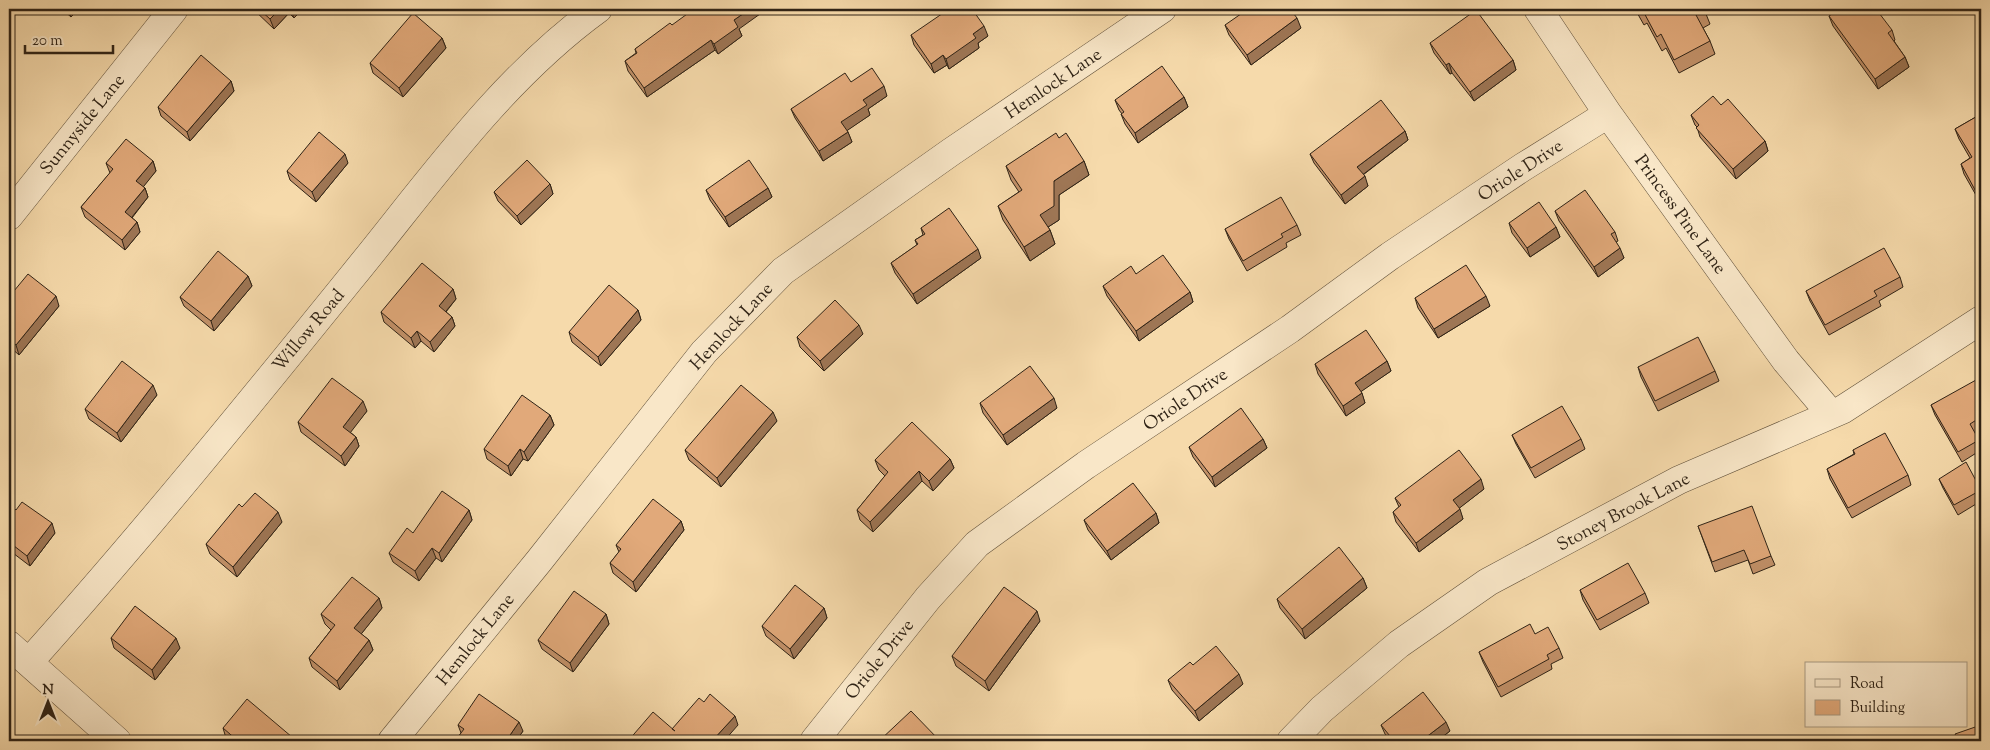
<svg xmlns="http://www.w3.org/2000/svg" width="1990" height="750" font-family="'Sorts Mill Goudy',serif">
  <rect width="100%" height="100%" fill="#f6daab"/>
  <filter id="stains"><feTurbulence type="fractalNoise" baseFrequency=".004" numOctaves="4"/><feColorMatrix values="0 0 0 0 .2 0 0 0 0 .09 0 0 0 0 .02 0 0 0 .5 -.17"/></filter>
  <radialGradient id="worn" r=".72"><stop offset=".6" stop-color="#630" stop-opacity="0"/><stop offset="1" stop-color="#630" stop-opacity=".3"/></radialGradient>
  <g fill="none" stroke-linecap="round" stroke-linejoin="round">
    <g stroke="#61513b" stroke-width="29">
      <path id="minor" d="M 1538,9 L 1608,114 L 1786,361 L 1831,414
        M 9,216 L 174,9
        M 9,645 L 117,741
        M 29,662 C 140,538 246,408 351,278 C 428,184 499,81 598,9
        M 392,741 L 539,561 L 704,352 L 783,271 L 951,152 L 1162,9
        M 814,741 L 928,598 L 977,544 L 1086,465 L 1290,329 L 1390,256 L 1523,167 L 1608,114
        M 1291,741 L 1322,709 L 1399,644 L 1488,582 L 1679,480 L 1842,410 L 1981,320"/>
    </g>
    <use href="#minor" stroke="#f9e7c8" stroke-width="28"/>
  </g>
  <path fill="#c29169" stroke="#2f2316" d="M 62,9 L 79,9 L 71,17 Z
    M 253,9 L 303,9 L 294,18 L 289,13 L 274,29 Z
    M 1635,9 L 1704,9 L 1710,24 L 1703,28 L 1710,41 L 1715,54 L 1679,73 L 1666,48 L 1662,51 L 1647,23 L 1644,25 Z
    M 1829,16 L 1892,30 L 1895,40 L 1894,41 L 1905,57 L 1909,67 L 1878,89 L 1833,26 Z
    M 672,25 L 739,29 L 742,36 L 718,54 L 715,50 L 647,97 L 628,71 L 625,61 L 636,53 L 635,49 Z
    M 1225,25 L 1301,28 L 1251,65 L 1229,35 Z
    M 911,35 L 988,36 L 978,43 L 979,48 L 949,69 L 947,65 L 934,73 L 914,45 Z
    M 442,38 L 446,48 L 403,97 L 373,73 L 370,63 Z
    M 1430,43 L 1513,60 L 1516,70 L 1474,101 L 1452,73 L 1450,74 L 1434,53 Z
    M 231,81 L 234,91 L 190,141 L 161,116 L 158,107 Z
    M 851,82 L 887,96 L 868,109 L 870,115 L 847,130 L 852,142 L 823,161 L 795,118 L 791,109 Z
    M 1184,97 L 1188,107 L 1138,143 L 1125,124 L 1121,114 L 1122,114 L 1119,110 L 1115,100 Z
    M 1721,105 L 1765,141 L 1768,151 L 1736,179 L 1700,137 L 1697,127 L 1695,125 L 1691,115 Z
    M 1981,114 L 1981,204 L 1964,174 L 1961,164 L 1970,158 L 1959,139 L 1955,129 Z
    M 1405,131 L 1408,140 L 1363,175 L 1368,186 L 1345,204 L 1314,163 L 1310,154 Z
    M 1059,138 L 1084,161 L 1089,175 L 1059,195 L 1059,220 L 1048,227 L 1050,230 L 1055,244 L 1030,261 L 1003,220 L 998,206 L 1019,192 L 1011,180 L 1006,166 Z
    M 153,161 L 156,171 L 143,186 L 145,188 L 148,197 L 132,218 L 137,222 L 140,232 L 125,250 L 85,217 L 81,207 L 110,173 L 106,163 Z
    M 348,163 L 316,202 L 290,180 L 287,171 Z
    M 550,184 L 553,194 L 521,225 L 498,201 L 494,192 Z
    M 768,188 L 772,197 L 729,227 L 710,200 L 706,190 Z
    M 1555,211 L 1615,232 L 1618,241 L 1616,242 L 1624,258 L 1598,277 L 1559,221 Z
    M 1509,223 L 1556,227 L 1560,237 L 1530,257 L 1512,233 Z
    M 1297,225 L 1301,235 L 1286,243 L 1287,247 L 1247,271 L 1229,239 L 1225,229 Z
    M 921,228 L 981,258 L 917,304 L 895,273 L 891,263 L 917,245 L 915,240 L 923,235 Z
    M 1136,274 L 1190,292 L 1193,302 L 1139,341 L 1107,296 L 1103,286 Z
    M 248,276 L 252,286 L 214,331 L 184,306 L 180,297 Z
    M 1900,277 L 1903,287 L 1879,301 L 1881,306 L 1829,335 L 1810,301 L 1806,291 Z
    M 453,289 L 456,299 L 446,312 L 452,317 L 455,326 L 434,352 L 421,341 L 415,348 L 384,322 L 381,312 Z
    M 9,297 L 59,306 L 19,355 L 9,346 Z
    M 1415,298 L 1490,306 L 1438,338 L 1418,308 Z
    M 638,310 L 641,320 L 601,366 L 572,342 L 569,332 Z
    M 863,334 L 824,371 L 800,347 L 797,337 Z
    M 1387,361 L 1391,371 L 1361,391 L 1365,403 L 1346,416 L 1318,374 L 1315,364 Z
    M 1638,367 L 1715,371 L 1719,381 L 1658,411 L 1641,377 Z
    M 1981,382 L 1981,429 L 1975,433 L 1981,445 L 1981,450 L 1962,462 L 1935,415 L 1931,405 Z
    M 157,395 L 121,442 L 89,419 L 85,409 Z
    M 980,403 L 1057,408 L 1007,445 L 983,413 Z
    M 367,411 L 350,432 L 356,437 L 359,446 L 345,466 L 301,432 L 298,422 Z
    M 550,415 L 554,425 L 528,461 L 523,459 L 511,476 L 487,459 L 484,449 Z
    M 777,421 L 721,487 L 689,460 L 685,450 Z
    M 1512,435 L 1581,439 L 1585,449 L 1535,478 L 1516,444 Z
    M 1263,439 L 1267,448 L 1215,487 L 1193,457 L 1189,447 Z
    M 1853,450 L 1908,475 L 1911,485 L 1852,518 L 1830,479 L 1827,469 L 1854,454 Z
    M 950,459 L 954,468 L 933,491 L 922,481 L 873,532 L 860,520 L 857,510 L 885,476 L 879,470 L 875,460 Z
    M 1939,479 L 1981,489 L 1981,501 L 1958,515 L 1943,488 Z
    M 1484,489 L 1459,508 L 1463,519 L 1419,552 L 1396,522 L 1393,512 L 1399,507 L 1395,498 Z
    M 9,504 L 16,510 L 55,533 L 30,566 L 9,550 L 9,551 Z
    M 242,507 L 282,522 L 237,577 L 210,554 L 206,544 Z
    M 469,510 L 472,520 L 442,562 L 436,558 L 419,581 L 393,562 L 389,553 L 413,533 Z
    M 1156,513 L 1159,523 L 1111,560 L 1088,530 L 1084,520 Z
    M 681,521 L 684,530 L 636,592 L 613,573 L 610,563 L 619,552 L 616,545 Z
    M 1698,526 L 1771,556 L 1775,565 L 1753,574 L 1748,560 L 1715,572 Z
    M 1363,578 L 1367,588 L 1305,639 L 1280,608 L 1277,599 Z
    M 1580,590 L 1645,593 L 1649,603 L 1600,630 L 1583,600 Z
    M 379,598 L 382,608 L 361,634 L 369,640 L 373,650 L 340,690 L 312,667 L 309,658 L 331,630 L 325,624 L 321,614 Z
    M 824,608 L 827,618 L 794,659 L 766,636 L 762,626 Z
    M 606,614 L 609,624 L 573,672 L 542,649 L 538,640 Z
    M 1040,621 L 989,691 L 956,666 L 952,656 Z
    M 1535,634 L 1559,648 L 1563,658 L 1551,664 L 1552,669 L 1501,697 L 1483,662 L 1479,652 Z
    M 111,638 L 180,648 L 155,680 L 114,648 Z
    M 1193,665 L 1243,684 L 1199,721 L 1172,690 L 1168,680 Z
    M 458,725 L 523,731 L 516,741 L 455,741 L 461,733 Z
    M 1381,725 L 1450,731 L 1437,741 L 1390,741 L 1385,734 Z
    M 223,728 L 294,741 L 230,741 L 226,738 Z"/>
  <path fill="#9e7655" stroke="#2f2316" d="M 68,9 L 79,9 L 71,17 Z
    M 280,9 L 287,9 L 289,13 L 274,29 L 270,19 Z
    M 290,9 L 303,9 L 294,18 Z
    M 750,9 L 767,9 L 739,29 L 742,36 L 718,54 L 714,44 L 734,20 Z
    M 1297,18 L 1301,28 L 1251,65 L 1247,55 Z
    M 984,26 L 988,36 L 978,43 L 979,48 L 949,69 L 946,59 L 973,34 Z
    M 442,38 L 446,48 L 403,97 L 399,88 Z
    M 711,40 L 715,50 L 647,97 L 644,88 Z
    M 943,55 L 947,65 L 934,73 L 931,64 Z
    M 1905,57 L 1909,67 L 1878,89 L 1875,79 Z
    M 1513,60 L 1516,70 L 1474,101 L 1470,92 Z
    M 1449,63 L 1452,73 L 1450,74 L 1446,65 Z
    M 9,77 L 11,84 L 9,88 Z
    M 231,81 L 234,91 L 190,141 L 187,132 Z
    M 884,86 L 887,96 L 868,109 L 870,115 L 845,132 L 841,122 L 863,100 Z
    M 1184,97 L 1188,107 L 1138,143 L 1135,133 Z
    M 1405,131 L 1408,140 L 1361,176 L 1357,167 Z
    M 848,132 L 852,142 L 823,161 L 819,151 Z
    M 1765,141 L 1768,151 L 1736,179 L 1733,169 Z
    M 345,154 L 348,163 L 316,202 L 312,192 Z
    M 153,161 L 156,171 L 140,191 L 136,181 Z
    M 1084,161 L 1089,175 L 1059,195 L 1059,220 L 1045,229 L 1040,215 L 1054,181 Z
    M 1365,176 L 1368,186 L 1345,204 L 1341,195 Z
    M 550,184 L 553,194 L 521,225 L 517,216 Z
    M 145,188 L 148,197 L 128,222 L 125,212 Z
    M 768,188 L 772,197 L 729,227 L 725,217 Z
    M 137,222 L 140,232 L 125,250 L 122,240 Z
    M 1556,227 L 1560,237 L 1530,257 L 1527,248 Z
    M 1050,230 L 1055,244 L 1030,261 L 1024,247 Z
    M 1620,248 L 1624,258 L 1598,277 L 1594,267 Z
    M 978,249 L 981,258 L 917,304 L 913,294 Z
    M 248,276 L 252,286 L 214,331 L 211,321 Z
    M 453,289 L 456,299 L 442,316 L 439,306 Z
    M 1190,292 L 1193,302 L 1139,341 L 1136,331 Z
    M 56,296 L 59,306 L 19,355 L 16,345 Z
    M 1486,296 L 1490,306 L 1438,338 L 1434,329 Z
    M 638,310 L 641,320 L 601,366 L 598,357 Z
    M 452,317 L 455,326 L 434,352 L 430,342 Z
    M 859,325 L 863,334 L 824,371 L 820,361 Z
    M 417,331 L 421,341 L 415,348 L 411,338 Z
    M 1387,361 L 1391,371 L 1359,393 L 1355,383 Z
    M 153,385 L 157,395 L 121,442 L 117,433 Z
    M 1362,393 L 1365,403 L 1346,416 L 1343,406 Z
    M 1054,398 L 1057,408 L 1007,445 L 1003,435 Z
    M 363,401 L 367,411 L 347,437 L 343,427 Z
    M 773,412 L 777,421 L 721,487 L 717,478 Z
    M 550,415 L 554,425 L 528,461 L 524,452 Z
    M 356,437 L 359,446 L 345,466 L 341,456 Z
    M 1263,439 L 1267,448 L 1215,487 L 1212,477 Z
    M 520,449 L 523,459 L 511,476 L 508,466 Z
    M 950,459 L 954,468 L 933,491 L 929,481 Z
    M 919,471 L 922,481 L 873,532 L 870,522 Z
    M 1481,479 L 1484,489 L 1457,510 L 1453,500 Z
    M 1460,509 L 1463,519 L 1419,552 L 1416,543 Z
    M 469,510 L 472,520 L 442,562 L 439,553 Z
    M 278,512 L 282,522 L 237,577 L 233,567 Z
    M 1156,513 L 1159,523 L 1111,560 L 1107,551 Z
    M 681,521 L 684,530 L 636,592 L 633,582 Z
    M 52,523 L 55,533 L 30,566 L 27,556 Z
    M 432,548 L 436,558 L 419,581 L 415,571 Z
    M 1363,578 L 1367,588 L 1305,639 L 1302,629 Z
    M 379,598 L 382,608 L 358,638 L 354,628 Z
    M 824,608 L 827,618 L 794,659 L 790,649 Z
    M 1037,611 L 1040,621 L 989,691 L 985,681 Z
    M 606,614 L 609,624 L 573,672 L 570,663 Z
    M 176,638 L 180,648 L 155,680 L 152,670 Z
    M 369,640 L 373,650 L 340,690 L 337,681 Z
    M 1239,674 L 1243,684 L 1199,721 L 1195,711 Z
    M 735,716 L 738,725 L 724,741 L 712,741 Z
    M 519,722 L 523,731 L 516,741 L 506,741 Z
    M 1446,722 L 1450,731 L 1437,741 L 1421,741 Z
    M 292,737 L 294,741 L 289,741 Z"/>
  <path fill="#e1a97a" stroke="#2f2316" d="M 259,9 L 280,9 L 270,19 Z
    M 694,9 L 750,9 L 734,20 L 738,27 L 714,44 L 711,40 L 644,88 L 625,61 L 637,53 L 635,49 L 670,23 L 672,25 Z
    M 949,9 L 972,9 L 984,26 L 973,34 L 976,38 L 946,59 L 943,55 L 931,64 L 911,35 Z
    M 1248,9 L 1290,9 L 1297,18 L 1247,55 L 1225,25 Z
    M 1637,9 L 1704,9 L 1705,10 L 1696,15 L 1710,41 L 1674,60 L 1661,34 L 1657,37 L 1642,9 L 1638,11 Z
    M 1839,9 L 1876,9 L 1892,30 L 1888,33 L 1905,57 L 1875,79 L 1829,16 Z
    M 1476,10 L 1513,60 L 1470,92 L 1449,63 L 1446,65 L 1430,43 Z
    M 413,13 L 442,38 L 399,88 L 370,63 Z
    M 201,55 L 231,81 L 187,132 L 158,107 Z
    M 1162,66 L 1184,97 L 1135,133 L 1121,114 L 1124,112 L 1115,100 Z
    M 872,68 L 884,86 L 863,100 L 867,105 L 841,122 L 848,132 L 819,151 L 791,109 L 845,73 L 851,82 Z
    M 1713,96 L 1721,105 L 1728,99 L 1765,141 L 1733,169 L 1696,128 L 1699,125 L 1691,115 Z
    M 1381,100 L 1405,131 L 1357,167 L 1365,176 L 1341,195 L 1310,154 Z
    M 1981,114 L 1981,201 L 1961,164 L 1972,157 L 1955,129 Z
    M 319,132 L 345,154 L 312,192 L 287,171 Z
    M 1056,133 L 1059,138 L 1066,133 L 1084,161 L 1054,181 L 1054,206 L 1040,215 L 1050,230 L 1024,247 L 998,206 L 1022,190 L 1006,166 Z
    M 126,139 L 153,161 L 136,181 L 145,188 L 125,212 L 137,222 L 122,240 L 81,207 L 113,169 L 106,163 Z
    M 527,160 L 550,184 L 517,216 L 494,192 Z
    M 749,160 L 768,188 L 725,217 L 706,190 Z
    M 1585,190 L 1615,232 L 1611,234 L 1620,248 L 1594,267 L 1555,211 Z
    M 1281,197 L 1297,225 L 1281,234 L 1283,237 L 1243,261 L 1225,229 Z
    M 1539,202 L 1556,227 L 1527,248 L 1509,223 Z
    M 949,208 L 978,249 L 913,294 L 891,263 L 918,244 L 915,240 L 925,234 L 921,228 Z
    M 1884,248 L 1900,277 L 1874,291 L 1877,296 L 1825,325 L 1806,291 Z
    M 218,251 L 248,276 L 211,321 L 180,297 Z
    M 1163,255 L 1190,292 L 1136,331 L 1103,286 L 1131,266 L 1136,274 Z
    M 422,263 L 453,289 L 439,306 L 452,317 L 430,342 L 417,331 L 411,338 L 381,312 Z
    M 1466,265 L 1486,296 L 1434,329 L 1415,298 Z
    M 28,274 L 56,296 L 16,345 L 9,340 L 9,297 Z
    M 609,285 L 638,310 L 598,357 L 569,332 Z
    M 835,300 L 859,325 L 820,361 L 797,337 Z
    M 1366,330 L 1387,361 L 1355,383 L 1362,393 L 1343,406 L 1315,364 Z
    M 1698,337 L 1715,371 L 1655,401 L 1638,367 Z
    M 122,361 L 153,385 L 117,433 L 85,409 Z
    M 1030,366 L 1054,398 L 1003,435 L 980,403 Z
    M 332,378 L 363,401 L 343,427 L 356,437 L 341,456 L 298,422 Z
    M 1976,380 L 1978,384 L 1981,382 L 1981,417 L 1970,424 L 1979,440 L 1958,452 L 1931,405 Z
    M 741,385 L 773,412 L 717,478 L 685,450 Z
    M 522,395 L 550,415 L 524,452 L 520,449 L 508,466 L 484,449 Z
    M 1562,406 L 1581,439 L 1531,468 L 1512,435 Z
    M 1241,408 L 1263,439 L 1212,477 L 1189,447 Z
    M 912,422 L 950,459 L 929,481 L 919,471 L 870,522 L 857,510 L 888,472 L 875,460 Z
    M 1885,433 L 1908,475 L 1848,508 L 1827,469 L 1855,454 L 1853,450 Z
    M 1459,450 L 1481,479 L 1453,500 L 1460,509 L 1416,543 L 1393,512 L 1401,505 L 1395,498 Z
    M 1966,462 L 1981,490 L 1954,505 L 1939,479 Z
    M 1133,483 L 1156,513 L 1107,551 L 1084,520 Z
    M 442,491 L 469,510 L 439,553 L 432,548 L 415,571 L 389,553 L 407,528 L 413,533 Z
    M 255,493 L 278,512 L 233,567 L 206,544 L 239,504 L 242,507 Z
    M 653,499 L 681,521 L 633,582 L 610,563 L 621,549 L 616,545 Z
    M 22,502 L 52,523 L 27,556 L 9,542 L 9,504 L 16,510 Z
    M 1752,506 L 1771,556 L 1750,564 L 1744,550 L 1712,562 L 1698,526 Z
    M 1339,547 L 1363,578 L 1302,629 L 1277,599 Z
    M 1628,563 L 1645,593 L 1597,620 L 1580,590 Z
    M 352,577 L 379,598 L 354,628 L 369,640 L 337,681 L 309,658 L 335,625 L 321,614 Z
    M 795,585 L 824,608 L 790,649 L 762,626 Z
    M 1004,587 L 1037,611 L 985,681 L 952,656 Z
    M 574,591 L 606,614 L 570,663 L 538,640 Z
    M 135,606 L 176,638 L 152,670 L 111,638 Z
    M 1530,624 L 1535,634 L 1548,627 L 1559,648 L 1547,655 L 1549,659 L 1498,687 L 1479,652 Z
    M 1216,646 L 1239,674 L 1195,711 L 1168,680 L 1190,662 L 1193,665 Z
    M 1423,692 L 1446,722 L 1421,741 L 1394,741 L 1381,725 Z
    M 479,694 L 519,722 L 506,741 L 455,741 L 464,729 L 458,725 Z
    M 710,694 L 735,716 L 712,741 L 628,741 L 653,712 L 675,731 L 672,729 L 699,698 L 704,702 Z
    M 247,699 L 292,737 L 289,741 L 238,741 L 223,728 Z
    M 911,711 L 940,741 L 879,741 Z
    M 1981,725 L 1981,741 L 1958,741 L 1955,734 Z
    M 17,737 L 22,741 L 14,741 Z"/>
  <g text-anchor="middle" stroke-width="4" stroke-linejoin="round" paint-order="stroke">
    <g font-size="18" fill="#2f2316" stroke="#f9e7c8">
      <text transform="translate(1053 83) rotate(-34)" y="6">Hemlock Lane</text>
      <text transform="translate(82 124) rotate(-51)" y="6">Sunnyside Lane</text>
      <text transform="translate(1520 170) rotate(-33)" y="6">Oriole Drive</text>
      <text transform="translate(1681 214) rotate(54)" y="6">Princess Pine Lane</text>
      <text transform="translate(731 326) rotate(-47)" y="6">Hemlock Lane</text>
      <text transform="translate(308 330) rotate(-50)" y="6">Willow Road</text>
      <text transform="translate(1185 399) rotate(-34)" y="6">Oriole Drive</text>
      <text transform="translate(1623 511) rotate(-28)" y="6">Stoney Brook Lane</text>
      <text transform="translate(475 639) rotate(-51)" y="6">Hemlock Lane</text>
      <text transform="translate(879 659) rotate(-51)" y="6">Oriole Drive</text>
    </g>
  </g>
  <rect width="1990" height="750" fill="none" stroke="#f6daab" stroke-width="30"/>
  <rect x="10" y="10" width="1970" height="730" fill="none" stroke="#2f2316" stroke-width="2.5"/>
  <rect x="15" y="15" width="1960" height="720" fill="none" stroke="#2f2316"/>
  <rect x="1805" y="662" width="162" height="65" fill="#f9e7c8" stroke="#a89981"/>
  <rect x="1815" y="679" width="25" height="8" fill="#f9e7c8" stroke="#a89981"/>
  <text x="1850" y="688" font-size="15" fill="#2f2316">Road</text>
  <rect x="1815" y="700" width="25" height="15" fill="#e1a97a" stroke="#a89981"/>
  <text x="1850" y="712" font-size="15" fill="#2f2316">Building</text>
  <g transform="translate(48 702)" stroke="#f9e7c8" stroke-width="4" paint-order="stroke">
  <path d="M0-4L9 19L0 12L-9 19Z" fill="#2f2316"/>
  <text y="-8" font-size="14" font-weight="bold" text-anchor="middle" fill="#2f2316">N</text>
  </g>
  <path d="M25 45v8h88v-8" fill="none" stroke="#2f2316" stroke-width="2.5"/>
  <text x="32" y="45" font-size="15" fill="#2f2316" stroke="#f9e7c8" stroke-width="4" paint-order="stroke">20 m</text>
  <rect width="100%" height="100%" filter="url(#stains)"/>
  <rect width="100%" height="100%" fill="url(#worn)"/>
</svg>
